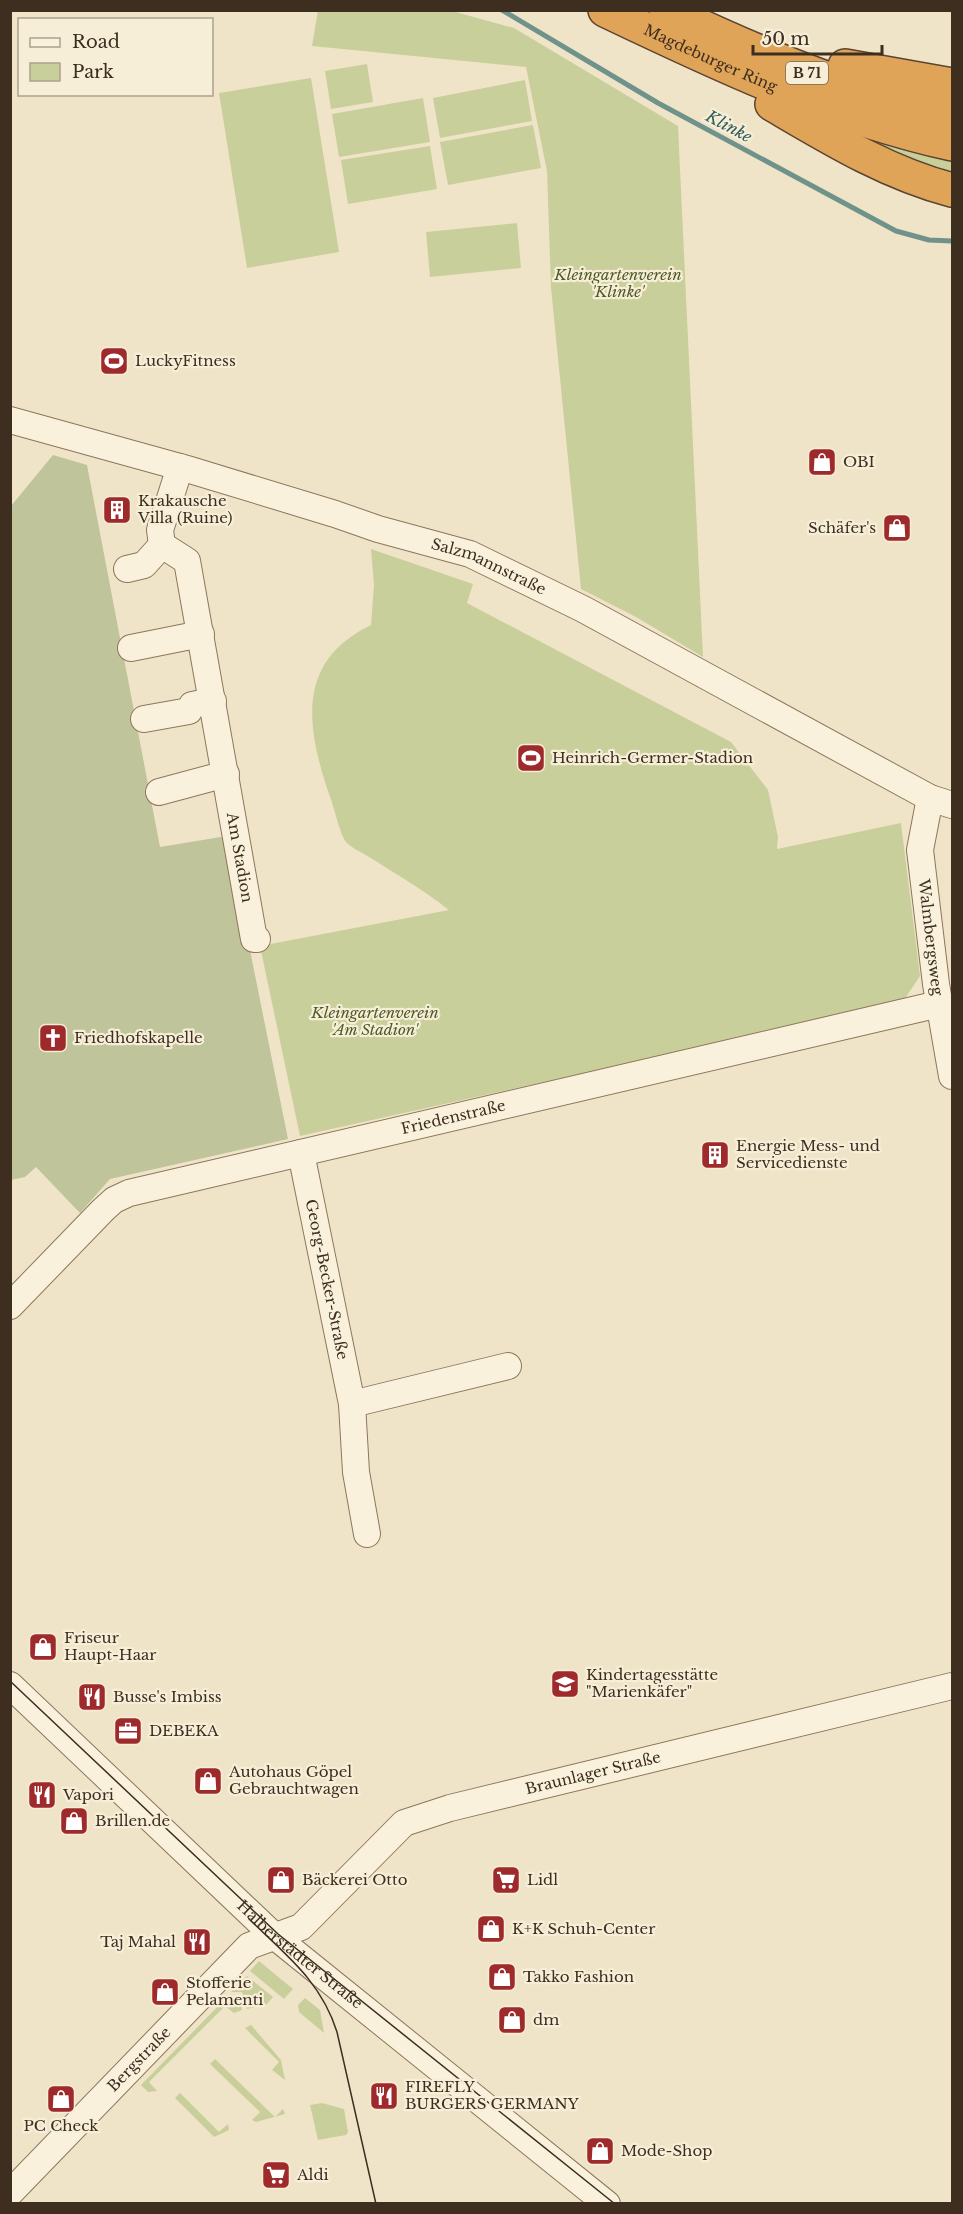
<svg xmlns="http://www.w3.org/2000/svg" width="963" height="2214" font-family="'Libre Baskerville',serif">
  <rect width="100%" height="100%" fill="#f0e4c8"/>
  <path fill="#c9cf9b" d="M 318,10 L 452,11 L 514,28 L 678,126 L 703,657 L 636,617 L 581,589 L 551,288 L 547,171 L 526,67 L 312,46 Z
    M 367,64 L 373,102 L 331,109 L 325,71 Z
    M 311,78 L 339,252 L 247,268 L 219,93 Z
    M 525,80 L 532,121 L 440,138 L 433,98 Z
    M 423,98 L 430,142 L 339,157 L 332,114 Z
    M 533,125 L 541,168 L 448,185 L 440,142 Z
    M 874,139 L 952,158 L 952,181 L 869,141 Z
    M 430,146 L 437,189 L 348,204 L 341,160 Z
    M 517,223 L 521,268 L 430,277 L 426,232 Z
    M 371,549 L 473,584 L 467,603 L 731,742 L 768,790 L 778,837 L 777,849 L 901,823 L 920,976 L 902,1003 L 300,1136 L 260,946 L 449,910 C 424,890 396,874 369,857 C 363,853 351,848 346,842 C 339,832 334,806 329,794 C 306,726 296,661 371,625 L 374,585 Z
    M 259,1961 L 293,1989 L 284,1999 L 250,1971 Z
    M 247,1976 L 273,1997 L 267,2004 L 247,2009 L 242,1992 L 231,1992 Z
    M 237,1997 L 240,1998 L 242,2010 L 234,2013 L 225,2006 L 149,2082 L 157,2091 L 148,2092 L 141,2085 L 226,1998 Z
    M 305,1998 L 320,2010 L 324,2033 L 299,2012 L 298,2005 Z
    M 251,2025 L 281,2060 L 285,2080 L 272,2070 L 279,2062 L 245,2028 Z
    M 215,2059 L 275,2117 L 283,2109 L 285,2114 L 256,2122 L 252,2120 L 260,2112 L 210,2064 Z
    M 180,2093 L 219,2132 L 228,2124 L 229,2130 L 214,2137 L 175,2098 Z
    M 322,2103 L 344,2109 L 348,2132 L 346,2135 L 318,2140 L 310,2105 Z"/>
  <path fill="#bfc49a" d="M 53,455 L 87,465 L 160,847 L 227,836 L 288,1139 L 110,1179 L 80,1213 L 36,1167 L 25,1177 L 11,1180 L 11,506 Z"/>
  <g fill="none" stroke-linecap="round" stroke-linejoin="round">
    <path stroke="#6f938a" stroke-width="5" d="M 502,10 L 658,103 L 896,231 L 929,240 L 952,241"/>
    <g stroke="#8d765c" stroke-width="28">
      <g id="minor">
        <path id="s1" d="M 10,420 L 187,469 L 335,514 L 378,529 L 470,554 L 583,609 L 930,798 L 952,805"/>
        <path id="s2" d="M 180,467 L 160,530 L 162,545 L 187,561 L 254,939 L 257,939"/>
        <path d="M 127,569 L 144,565 L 162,545"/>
        <path d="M 131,648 L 201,634"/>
        <path d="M 144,719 L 189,711 L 192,705 L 213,701"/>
        <path d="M 159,792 L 226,774"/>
        <path id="s3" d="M 930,798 L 920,850 L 936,984 L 952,1076"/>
        <path id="s4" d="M 301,1153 L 352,1404 L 356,1472 L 367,1534"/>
        <path id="s5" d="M 10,1306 L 103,1210 L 114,1200 L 129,1193 L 939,1004"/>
        <path d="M 352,1404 L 508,1366"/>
        <path id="s6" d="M 10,1685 L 273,1935 L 607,2204"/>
        <path id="s7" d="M 10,2193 L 249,1946 L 301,1927 L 404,1823 L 450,1808 L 952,1686"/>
      </g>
    </g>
    <g stroke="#5b4430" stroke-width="36">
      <g id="highway">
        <path id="s8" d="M 605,10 C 718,64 830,117 952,144"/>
        <path d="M 666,10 C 759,54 852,93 952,116"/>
        <path d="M 845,66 L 952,85"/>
        <path d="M 772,104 C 830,138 887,173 952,190"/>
      </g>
    </g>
    <use href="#minor" stroke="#faf1dc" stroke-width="26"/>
    <use href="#highway" stroke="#e0a458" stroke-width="33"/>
    <path stroke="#3d2e20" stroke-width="1.5" d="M 10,1681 L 278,1934 L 615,2204
      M 249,1919 C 286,1955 321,1981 337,2032 L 376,2204"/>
  </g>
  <defs>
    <g id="stadium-square" transform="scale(1.5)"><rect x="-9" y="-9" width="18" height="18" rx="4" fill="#9e2a2b" stroke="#f7eed8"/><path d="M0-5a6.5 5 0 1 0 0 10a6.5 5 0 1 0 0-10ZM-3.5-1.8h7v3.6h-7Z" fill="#fff"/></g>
    <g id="shop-square" transform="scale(1.5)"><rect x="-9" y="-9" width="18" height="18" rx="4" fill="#9e2a2b" stroke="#f7eed8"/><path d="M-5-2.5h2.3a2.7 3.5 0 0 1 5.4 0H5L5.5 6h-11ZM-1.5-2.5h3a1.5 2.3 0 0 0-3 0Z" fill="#fff"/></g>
    <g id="building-square" transform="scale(1.5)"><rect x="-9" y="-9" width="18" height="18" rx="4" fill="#9e2a2b" stroke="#f7eed8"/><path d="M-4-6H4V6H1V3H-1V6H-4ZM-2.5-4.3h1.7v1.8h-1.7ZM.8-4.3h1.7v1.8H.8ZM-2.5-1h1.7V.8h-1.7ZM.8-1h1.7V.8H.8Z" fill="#fff"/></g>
    <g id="church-square" transform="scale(1.5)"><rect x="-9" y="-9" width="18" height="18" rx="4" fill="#9e2a2b" stroke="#f7eed8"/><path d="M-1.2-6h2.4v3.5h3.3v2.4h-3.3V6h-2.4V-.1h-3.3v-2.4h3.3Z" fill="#fff"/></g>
    <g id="school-square" transform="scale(1.5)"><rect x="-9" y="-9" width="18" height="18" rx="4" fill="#9e2a2b" stroke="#f7eed8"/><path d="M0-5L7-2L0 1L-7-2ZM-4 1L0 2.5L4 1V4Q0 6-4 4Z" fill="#fff"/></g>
    <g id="restaurant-square" transform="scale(1.5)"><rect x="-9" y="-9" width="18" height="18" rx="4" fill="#9e2a2b" stroke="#f7eed8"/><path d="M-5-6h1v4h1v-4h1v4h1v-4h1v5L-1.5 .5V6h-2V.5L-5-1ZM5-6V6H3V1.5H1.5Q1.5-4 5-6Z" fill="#fff"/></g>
    <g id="office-square" transform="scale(1.5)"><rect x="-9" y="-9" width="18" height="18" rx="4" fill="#9e2a2b" stroke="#f7eed8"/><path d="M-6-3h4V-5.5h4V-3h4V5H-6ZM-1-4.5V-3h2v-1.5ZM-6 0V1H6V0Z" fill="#fff"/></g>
    <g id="supermarket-square" transform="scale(1.5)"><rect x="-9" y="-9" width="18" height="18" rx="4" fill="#9e2a2b" stroke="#f7eed8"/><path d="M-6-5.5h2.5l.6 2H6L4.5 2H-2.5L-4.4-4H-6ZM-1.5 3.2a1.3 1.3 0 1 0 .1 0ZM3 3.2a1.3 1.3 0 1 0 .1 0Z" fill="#fff"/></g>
  </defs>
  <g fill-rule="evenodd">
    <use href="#stadium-square" x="114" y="361"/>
    <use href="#shop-square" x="822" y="462"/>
    <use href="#building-square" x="117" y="510"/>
    <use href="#shop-square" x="897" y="528"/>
    <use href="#stadium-square" x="531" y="758"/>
    <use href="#church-square" x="53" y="1038"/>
    <use href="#building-square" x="715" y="1155"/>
    <use href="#shop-square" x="43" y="1647"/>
    <use href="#school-square" x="565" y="1684"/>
    <use href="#restaurant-square" x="92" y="1697"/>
    <use href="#office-square" x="128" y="1731"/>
    <use href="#shop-square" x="208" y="1781"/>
    <use href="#restaurant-square" x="42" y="1795"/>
    <use href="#shop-square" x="74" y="1821"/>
    <use href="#shop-square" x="281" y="1880"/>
    <use href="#supermarket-square" x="506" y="1880"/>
    <use href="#shop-square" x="491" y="1929"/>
    <use href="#restaurant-square" x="197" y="1942"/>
    <use href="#shop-square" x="502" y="1977"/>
    <use href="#shop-square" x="165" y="1992"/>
    <use href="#shop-square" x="512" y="2020"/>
    <use href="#restaurant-square" x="384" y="2096"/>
    <use href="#shop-square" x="61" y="2099"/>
    <use href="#shop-square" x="600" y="2151"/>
    <use href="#supermarket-square" x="276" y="2175"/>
  </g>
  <g text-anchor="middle" stroke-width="4.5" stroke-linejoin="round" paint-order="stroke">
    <rect fill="#f7eed8" stroke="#756857" stroke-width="1.5" x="786" y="62" width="42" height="22" rx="4.5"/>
    <g font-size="14" font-weight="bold" fill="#3d2e20">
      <text x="807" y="78">B 71</text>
    </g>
    <g font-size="15" fill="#3d2e20" stroke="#f7eed8">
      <text dy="5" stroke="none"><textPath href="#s8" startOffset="116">Magdeburger Ring</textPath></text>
      <text dy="5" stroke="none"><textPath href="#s1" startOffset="501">Salzmannstraße</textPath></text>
      <text dy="5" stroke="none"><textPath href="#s2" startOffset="412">Am Stadion</textPath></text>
      <text dy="5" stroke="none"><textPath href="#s3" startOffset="141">Walmbergsweg</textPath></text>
      <text dy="5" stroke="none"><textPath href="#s5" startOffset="498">Friedenstraße</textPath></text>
      <text dy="5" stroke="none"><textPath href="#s4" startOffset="129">Georg-Becker-Straße</textPath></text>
      <text dy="5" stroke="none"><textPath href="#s7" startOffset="741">Braunlager Straße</textPath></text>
      <text dy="5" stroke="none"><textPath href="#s6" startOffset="396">Halberstädter Straße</textPath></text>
      <text dy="5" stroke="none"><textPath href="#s7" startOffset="186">Bergstraße</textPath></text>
    </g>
    <g font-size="15" font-style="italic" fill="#4d5a26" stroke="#f7eed8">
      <text x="618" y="280">Kleingartenverein<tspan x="618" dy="17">'Klinke'</tspan></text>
      <text x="375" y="1018">Kleingartenverein<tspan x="375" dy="17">'Am Stadion'</tspan></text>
    </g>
    <g font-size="15" fill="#3d2e20" stroke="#f7eed8" text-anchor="start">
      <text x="135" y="366">LuckyFitness</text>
      <text x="843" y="467">OBI</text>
      <text x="138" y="506">Krakausche<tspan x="138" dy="17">Villa (Ruine)</tspan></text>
      <text x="876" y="533" text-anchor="end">Schäfer's</text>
      <text x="552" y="763">Heinrich-Germer-Stadion</text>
      <text x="74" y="1043">Friedhofskapelle</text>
      <text x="736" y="1151">Energie Mess- und<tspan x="736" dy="17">Servicedienste</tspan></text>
      <text x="64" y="1643">Friseur<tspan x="64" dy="17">Haupt-Haar</tspan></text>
      <text x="586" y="1680">Kindertagesstätte<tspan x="586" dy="17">"Marienkäfer"</tspan></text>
      <text x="113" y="1702">Busse's Imbiss</text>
      <text x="149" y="1736">DEBEKA</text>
      <text x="229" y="1777">Autohaus Göpel<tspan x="229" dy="17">Gebrauchtwagen</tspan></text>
      <text x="63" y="1800">Vapori</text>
      <text x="95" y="1826">Brillen.de</text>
      <text x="302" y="1885">Bäckerei Otto</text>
      <text x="527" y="1885">Lidl</text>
      <text x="512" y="1934">K+K Schuh-Center</text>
      <text x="176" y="1947" text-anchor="end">Taj Mahal</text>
      <text x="523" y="1982">Takko Fashion</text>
      <text x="186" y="1988">Stofferie<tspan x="186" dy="17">Pelamenti</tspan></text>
      <text x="533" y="2025">dm</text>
      <text x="405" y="2092">FIREFLY<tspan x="405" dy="17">BURGERS GERMANY</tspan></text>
      <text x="61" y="2131" text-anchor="middle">PC Check</text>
      <text x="621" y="2156">Mode-Shop</text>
      <text x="297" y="2180">Aldi</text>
    </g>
    <g font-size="16" font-style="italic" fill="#2f5d5a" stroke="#f7eed8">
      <text transform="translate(729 126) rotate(28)" y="6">Klinke</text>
    </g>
  </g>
  <rect width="963" height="2214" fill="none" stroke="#3d2e20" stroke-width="24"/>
  <rect x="18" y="18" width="195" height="78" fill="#f7eed8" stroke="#ada18e" stroke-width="1.5"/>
  <rect x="30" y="38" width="30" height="9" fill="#faf1dc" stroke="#ada18e" stroke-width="1.5"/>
  <text x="72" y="48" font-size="18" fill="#3d2e20">Road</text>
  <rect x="30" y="63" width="30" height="18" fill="#c9cf9b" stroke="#ada18e" stroke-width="1.5"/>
  <text x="72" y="78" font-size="18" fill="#3d2e20">Park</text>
  <path d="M753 45v9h129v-9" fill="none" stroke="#3d2e20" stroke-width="3"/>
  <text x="762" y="45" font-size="18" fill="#3d2e20" stroke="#f7eed8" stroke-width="4.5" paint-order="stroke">50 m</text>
</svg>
